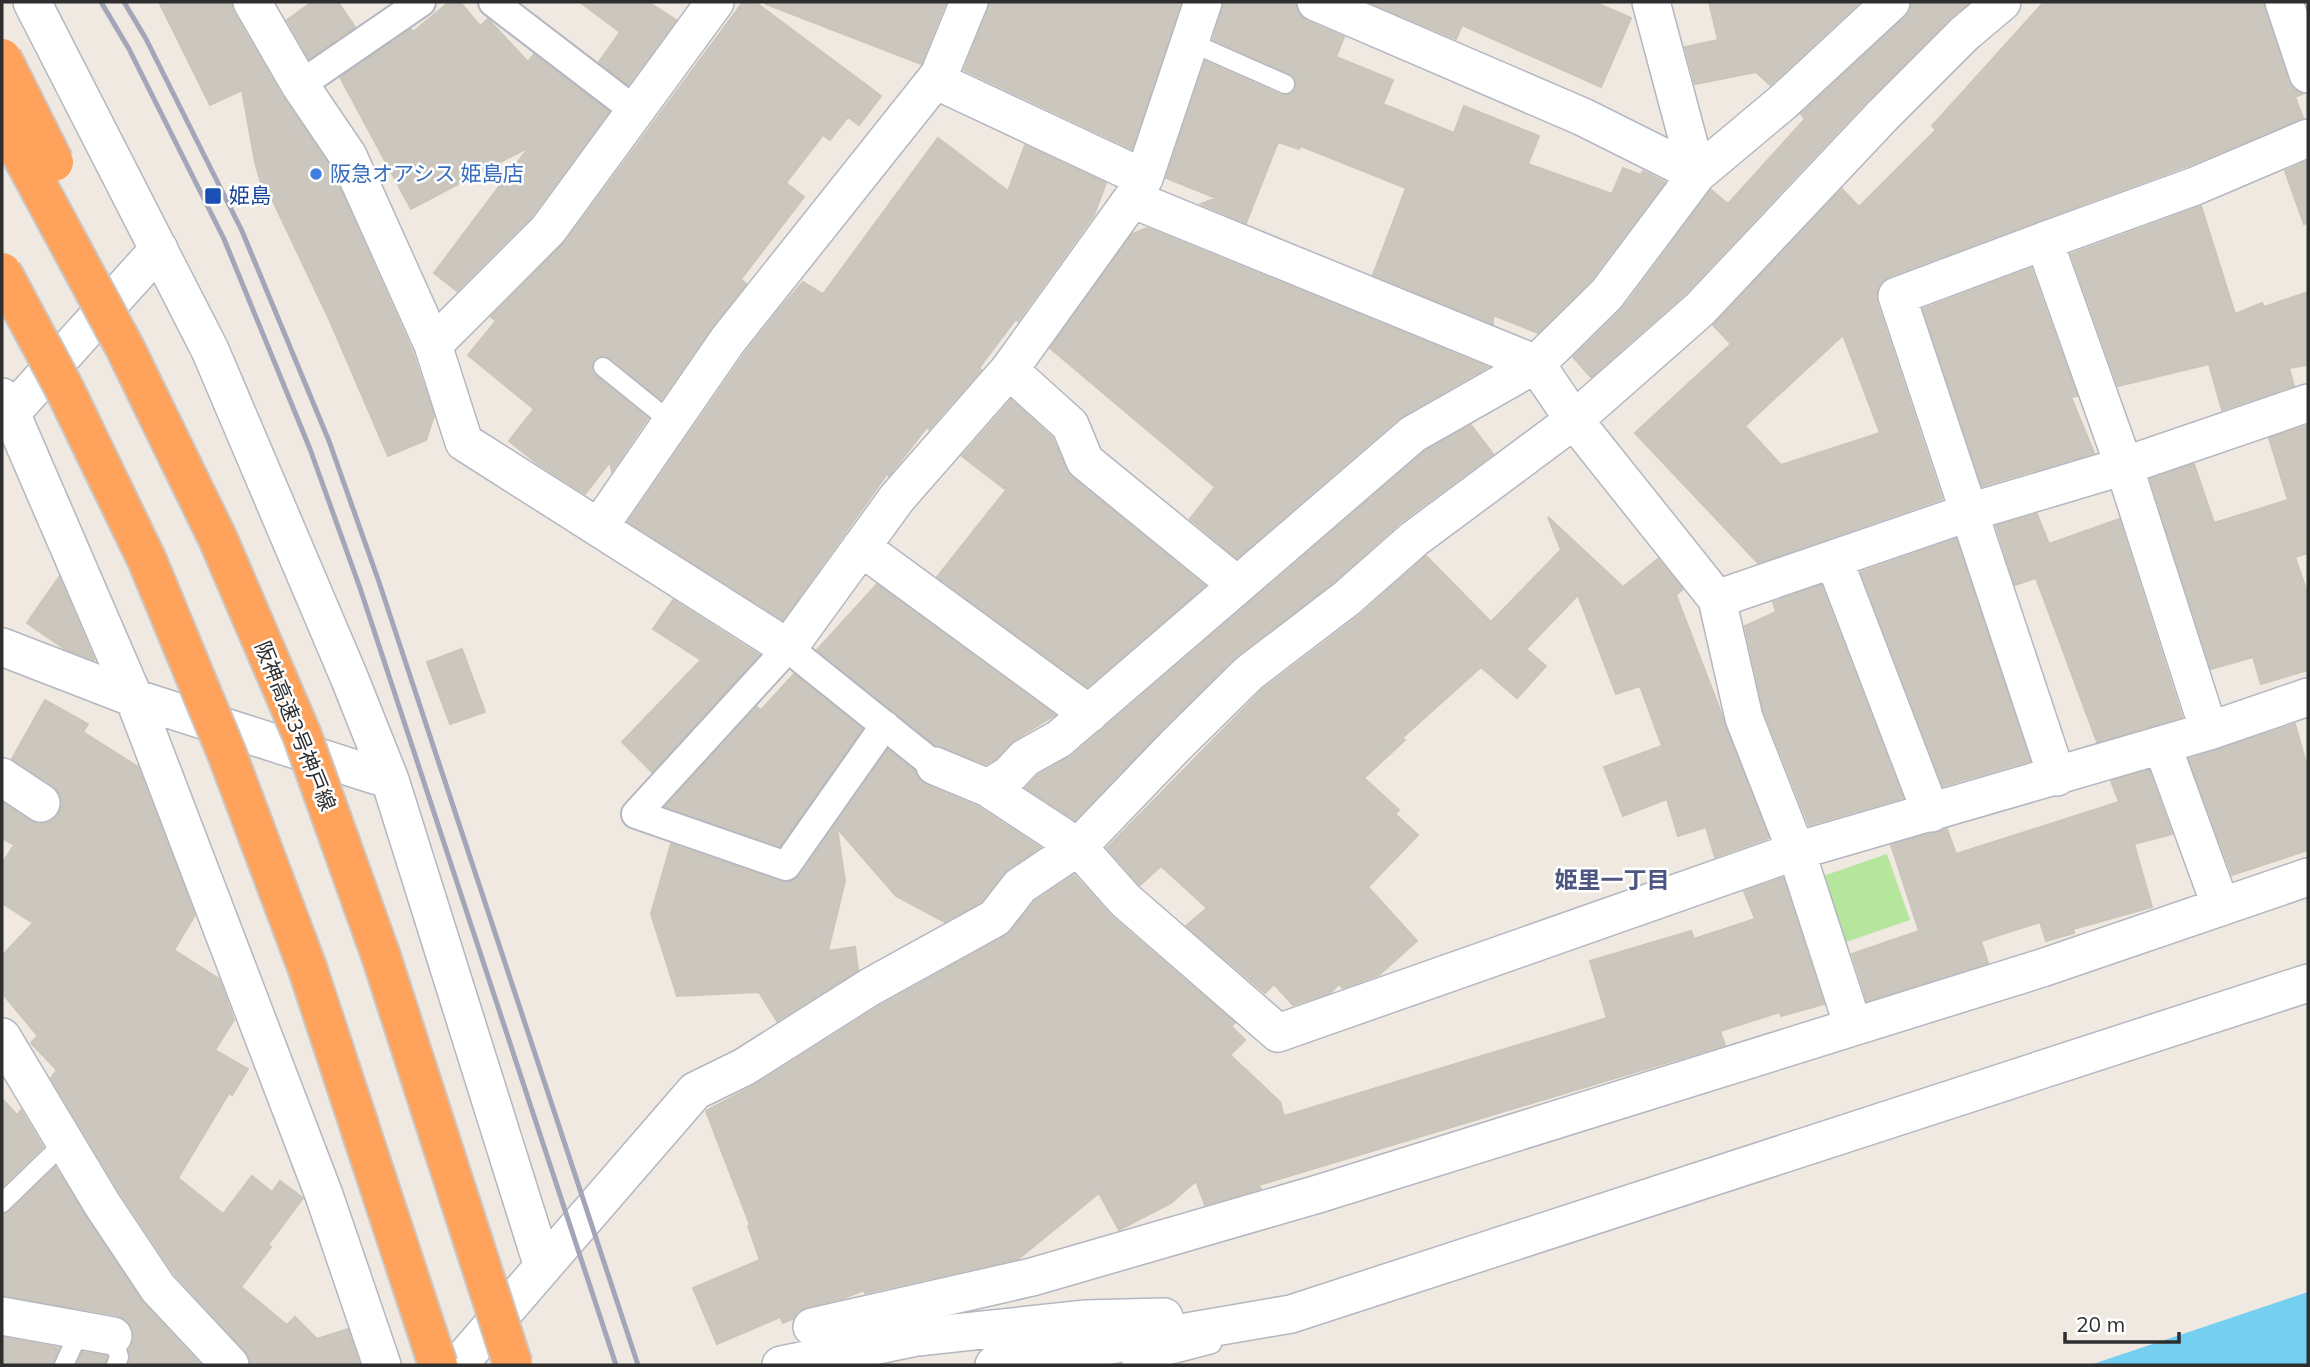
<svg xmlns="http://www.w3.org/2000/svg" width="2310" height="1367" font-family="Mulish,'Noto Sans JP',sans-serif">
  <rect width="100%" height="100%" fill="#efe9e1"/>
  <path fill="#b6e59e" d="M 1887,854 L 1910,920 L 1846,942 L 1823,876 Z"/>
  <path fill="#75cff0" d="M 2308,1292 L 2308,1365 L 2090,1365 Z"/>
  <path fill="#cbc7bf" stroke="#cbc5ba" stroke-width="2" fill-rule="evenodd" d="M 159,2 L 231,2 L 234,13 L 282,96 L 330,166 L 413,353 L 434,416 L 426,440 L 388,456 L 330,321 L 271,197 L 266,200 L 255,162 L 242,90 L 210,105 Z
    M 312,2 L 338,2 L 355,27 L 309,59 L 287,20 Z
    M 449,2 L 460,2 L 480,26 L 488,19 L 528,62 L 534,54 L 609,112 L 532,216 L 457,291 L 434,273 L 529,147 L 411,209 L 340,77 L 411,29 L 413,32 Z
    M 580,2 L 648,2 L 676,20 L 628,85 L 599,62 L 620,32 Z
    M 743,2 L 755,2 L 881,96 L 859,125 L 848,117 L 830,140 L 823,135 L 786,183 L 804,197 L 741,279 L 746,284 L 711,328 L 661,400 L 610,358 L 600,356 L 594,360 L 592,370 L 596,376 L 648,418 L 612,471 L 610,462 L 585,494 L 538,464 L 509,441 L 534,409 L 468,355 L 496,321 L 491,317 L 565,242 Z
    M 766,2 L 946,2 L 921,64 L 766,4 Z
    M 990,2 L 1181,2 L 1132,149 L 964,70 L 988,10 Z
    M 1223,2 L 1295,2 L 1299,14 L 1307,21 L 1344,37 L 1336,57 L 1393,80 L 1383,104 L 1454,133 L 1464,106 L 1539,136 L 1528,164 L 1612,194 L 1623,168 L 1641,175 L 1643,171 L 1665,182 L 1591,280 L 1538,333 L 1493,315 L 1493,324 L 1373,275 L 1406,188 L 1301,146 L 1299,149 L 1278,142 L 1246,223 L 1201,204 L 1216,198 L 1166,178 L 1205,61 L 1281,95 L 1291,94 L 1296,88 L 1295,78 L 1290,74 L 1213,40 Z
    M 1368,2 L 1594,2 L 1631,18 L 1601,87 L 1462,25 L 1456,39 Z
    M 1709,2 L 1860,2 L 1770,85 L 1756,72 L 1695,84 L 1685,47 L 1718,40 Z
    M 1911,2 L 1970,2 L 1949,19 L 1868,100 L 1685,294 L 1591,377 L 1573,357 L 1624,307 L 1711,190 L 1728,204 L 1805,119 L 1801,114 L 1905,17 L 1911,9 Z
    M 2044,2 L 2264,2 L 2288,81 L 2294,89 L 2302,94 L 2295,97 L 2303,118 L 2187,166 L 1890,276 L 1881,282 L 1877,291 L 1877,303 L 1942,499 L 1758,563 L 1635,433 L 1731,344 L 1713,325 L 1842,189 L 1859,207 L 1936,130 L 1932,126 ZM 1843,335 L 1880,433 L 1781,465 L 1745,426 Z
    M 938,138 L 1008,191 L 1025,145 L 1106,183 L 1094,215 L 1018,321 L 1016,319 L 979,368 L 981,370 L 929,429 L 927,427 L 889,476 L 887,474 L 783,620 L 628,522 L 745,353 L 779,310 L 803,282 L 823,294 Z
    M 2308,161 L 2308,223 L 2304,224 L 2285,171 Z
    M 2201,206 L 2235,314 L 2262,303 L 2264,307 L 2308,292 L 2308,365 L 2289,368 L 2294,386 L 2222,410 L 2209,364 L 2118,386 L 2071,254 Z
    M 1147,228 L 1488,367 L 1399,418 L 1237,558 L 1190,519 L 1215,487 L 1050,348 L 1132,234 Z
    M 2031,268 L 2077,396 L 2071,397 L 2094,453 L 1982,486 L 1923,309 Z
    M 1011,400 L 1052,437 L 1066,469 L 1072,477 L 1205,586 L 1087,687 L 937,577 L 1006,490 L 962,456 Z
    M 1471,425 L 1493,454 L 1401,522 L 1334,582 L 1234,658 L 1075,820 L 1026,788 L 1038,775 L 1073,755 L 1425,451 Z
    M 2307,426 L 2308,553 L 2295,557 L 2308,595 L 2308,670 L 2261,684 L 2253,657 L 2211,669 L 2150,479 L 2194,464 L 2214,523 L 2288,500 L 2269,438 Z
    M 2037,514 L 2049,544 L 2119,519 L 2182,717 L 2097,742 L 2036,578 L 2015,585 L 1996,526 Z
    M 1548,517 L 1623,587 L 1658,559 L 1683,589 L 1676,595 L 1769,838 L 1715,857 L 1706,827 L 1678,836 L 1667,799 L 1623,816 L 1604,767 L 1662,746 L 1640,686 L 1616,694 L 1578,595 L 1526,649 L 1546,666 L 1517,698 L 1481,667 L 1402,738 L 1405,740 L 1364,778 L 1399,810 L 1395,814 L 1418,835 L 1368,887 L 1417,941 L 1379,975 L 1343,988 L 1339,984 L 1330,993 L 1293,1005 L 1274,984 L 1265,993 L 1186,926 L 1207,908 L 1161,866 L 1140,885 L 1107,848 L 1263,689 L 1360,615 L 1426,556 L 1491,622 L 1561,550 Z
    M 1956,539 L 2030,761 L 1943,786 L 1861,572 Z
    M 59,577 L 94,659 L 94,660 L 65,649 L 27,623 Z
    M 877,584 L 1055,715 L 1014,740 L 996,759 L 986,764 L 936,746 L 817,650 Z
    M 1821,585 L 1903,798 L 1809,825 L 1764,712 L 1745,626 L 1776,612 L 1773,602 Z
    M 673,600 L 759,655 L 652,772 L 622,742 L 701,660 L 653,629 Z
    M 462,649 L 485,712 L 450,724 L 427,662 Z
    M 794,674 L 862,729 L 780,846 L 665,807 L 757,707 L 761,710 Z
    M 45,700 L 88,724 L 83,732 L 138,767 L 195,915 L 174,950 L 219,979 L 234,1020 L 215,1050 L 248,1069 L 232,1095 L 229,1093 L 178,1178 L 223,1214 L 252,1176 L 272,1192 L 280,1181 L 303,1198 L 268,1245 L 271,1247 L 241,1287 L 287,1325 L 295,1317 L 317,1339 L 348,1329 L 360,1365 L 250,1365 L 245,1351 L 175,1275 L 120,1193 L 51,1078 L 57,1070 L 31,1043 L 38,1036 L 2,993 L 2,956 L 33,923 L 2,903 L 2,864 L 14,845 L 2,838 L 2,802 L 29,820 L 40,824 L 51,821 L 58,815 L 62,805 L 60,794 L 53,786 L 12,759 Z
    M 2295,724 L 2308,770 L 2308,850 L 2232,875 L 2189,759 Z
    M 888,750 L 915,771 L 919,779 L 926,785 L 978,807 L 1040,847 L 1008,869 L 981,902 L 945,922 L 896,896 L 837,828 L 845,881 L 828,951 L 855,947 L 858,970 L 777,1021 L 759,992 L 677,996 L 651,914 L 671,844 L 781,882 L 792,881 L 800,876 Z
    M 2149,770 L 2172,834 L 2134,844 L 2152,907 L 2073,929 L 2074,933 L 2046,941 L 2040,922 L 1981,941 L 1988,963 L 1867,1001 L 1852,954 L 1919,931 L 1891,845 L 1947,829 L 1956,854 L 2119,802 L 2111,781 Z
    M 1074,875 L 1111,916 L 1235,1023 L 1231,1026 L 1245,1040 L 1230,1055 L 1280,1102 L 1284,1116 L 1607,1018 L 1590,961 L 1691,931 L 1694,939 L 1755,919 L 1744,891 L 1783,878 L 1824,1004 L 1781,1016 L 1780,1012 L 1720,1031 L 1725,1045 L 1259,1185 L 1261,1189 L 1205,1205 L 1196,1181 L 1171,1203 L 1119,1230 L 1099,1193 L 1018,1259 L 865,1293 L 864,1290 L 844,1298 L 807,1307 L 798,1311 L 793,1319 L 783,1323 L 780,1317 L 717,1344 L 693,1288 L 760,1260 L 748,1226 L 750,1225 L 706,1111 L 755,1085 L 881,1005 L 1005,936 L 1034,902 Z
    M 2,1099 L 17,1115 L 21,1110 L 43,1147 L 2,1187 Z
    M 55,1167 L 141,1300 L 201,1365 L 128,1365 L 129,1350 L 134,1339 L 132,1328 L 126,1320 L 117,1315 L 2,1296 L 2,1214 L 10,1211 Z
    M 2,1337 L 59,1348 L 53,1365 L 2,1365 Z
    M 82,1352 L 107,1356 L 105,1365 L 76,1365 Z"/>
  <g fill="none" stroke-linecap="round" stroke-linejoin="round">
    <g stroke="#b4b7c1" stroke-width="21">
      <path id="service" d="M 1190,42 L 1285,84
        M 603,367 L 671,422
        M 2,1203 L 65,1142
        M 113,1336 L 119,1357 L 116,1365
        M 64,1365 L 79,1332
        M 1131,1365 L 1212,1344"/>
    </g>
    <g stroke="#b4b7c1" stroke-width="32">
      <path id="pedestrian" d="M 493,2 L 634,110
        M 300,85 L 421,2
        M 885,725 L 786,866 L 636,814 L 788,648 L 935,766"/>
    </g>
    <g stroke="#b4b7c1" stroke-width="40">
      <path id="minor" d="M 32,2 L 210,350 L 349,677 L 390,780 L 543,1267
        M 252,2 L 300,85 L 348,156 L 433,345 L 464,442 L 788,648 L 897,498 L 1009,370 L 1132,199 L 1144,178 L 1203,2
        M 1316,2 L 1583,117 L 1697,174
        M 1651,2 L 1697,174
        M 2284,2 L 2308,74
        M 935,80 L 1144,178
        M 1132,199 L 1536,364 L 1574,420 L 1717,599 L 1744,718 L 1796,851 L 1853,1026
        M 2044,241 L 1897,296 L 2057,777
        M 433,345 L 548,230 L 715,2
        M 1009,370 L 1070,425 L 1085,461 L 1237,585
        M 2,397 L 11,413 L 134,698 L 324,1195 L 382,1365
        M 2,419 L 11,413 L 159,249
        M 599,527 L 728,340 L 939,75 L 969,2
        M 861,547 L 1089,714
        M 1834,560 L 1931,813
        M 1717,599 L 1970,512 L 2124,466 L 2308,403
        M 2,647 L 134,698 L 390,780
        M 2209,731 L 2124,466 L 2044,241 L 2195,186 L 2308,138
        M 2162,745 L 2221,907
        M 935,766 L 988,788 L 1009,775 L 1025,758 L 1059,739 L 1413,434 L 1536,364 L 1607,294 L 1697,174 L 1783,102 L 1891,2
        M 2,777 L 41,803
        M 988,788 L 1078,847 L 1125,900 L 1278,1033 L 1796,851 L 2209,731 L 2308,697
        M 2,1037 L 102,1204 L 158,1288 L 230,1365
        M 2,1316 L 113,1336
        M 812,1327 L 1032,1277 L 1318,1194 L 2042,968 L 2308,877
        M 458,1365 L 695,1091 L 744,1067 L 870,987 L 995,918 L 1020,886 L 1078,847 L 1175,746 L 1249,673 L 1347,598 L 1414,539 L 1574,420 L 1700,309 L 1883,115 L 1964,34 L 2002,2
        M 781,1365 L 917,1337 L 1086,1319 L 1164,1317
        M 994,1365 L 1291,1314 L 2308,983"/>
    </g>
    <use href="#service" stroke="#fff" stroke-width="18"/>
    <use href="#pedestrian" stroke="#fff" stroke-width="28"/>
    <use href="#minor" stroke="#fff" stroke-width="37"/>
    <path stroke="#a3a6b8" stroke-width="5" d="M 101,2 L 129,49 L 224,239 L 310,449 L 360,588 L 616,1365
      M 124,2 L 146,39 L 242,231 L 329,441 L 379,582 L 638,1365"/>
    <g stroke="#c9c9c9" stroke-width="42" stroke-linecap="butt">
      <path id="motorway-bridge" d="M 2,58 L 54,162
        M 2,119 L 125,348 L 218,539 L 302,735 L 381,956 L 513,1365
        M 2,272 L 63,386 L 147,560 L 227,754 L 307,967 L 438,1365"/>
    </g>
    <use href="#motorway-bridge" stroke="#ffa35c" stroke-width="38"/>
  </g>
  <circle fill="#3f7fe0" stroke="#fff" stroke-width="2.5" cx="316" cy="174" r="7"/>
  <rect fill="#1a4fb4" stroke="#fff" stroke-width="2.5" x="204" y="187" width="18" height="18" rx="3.5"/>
  <g text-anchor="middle" stroke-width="5" stroke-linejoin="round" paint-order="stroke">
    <g font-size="21" fill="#366cbe" stroke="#fff" text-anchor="start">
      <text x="330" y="181">阪急オアシス 姫島店</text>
    </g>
    <g font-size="21" fill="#164399" stroke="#fff" text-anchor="start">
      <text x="229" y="203">姫島</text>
    </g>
    <g font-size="21" fill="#2e2e2e" stroke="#fff">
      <text transform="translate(295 726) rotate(68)" y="7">阪神高速3号神戸線</text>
    </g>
    <g font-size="23" font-weight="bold" fill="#4d5680" stroke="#fff">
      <text x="1612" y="888">姫里一丁目</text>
    </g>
  </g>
  <rect width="2310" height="1367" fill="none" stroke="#2e2e2e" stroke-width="7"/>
  <path d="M2065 1332v10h114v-10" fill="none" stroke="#2e2e2e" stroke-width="3.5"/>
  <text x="2076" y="1332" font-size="21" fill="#2e2e2e" stroke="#ffffff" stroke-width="5" paint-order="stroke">20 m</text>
</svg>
